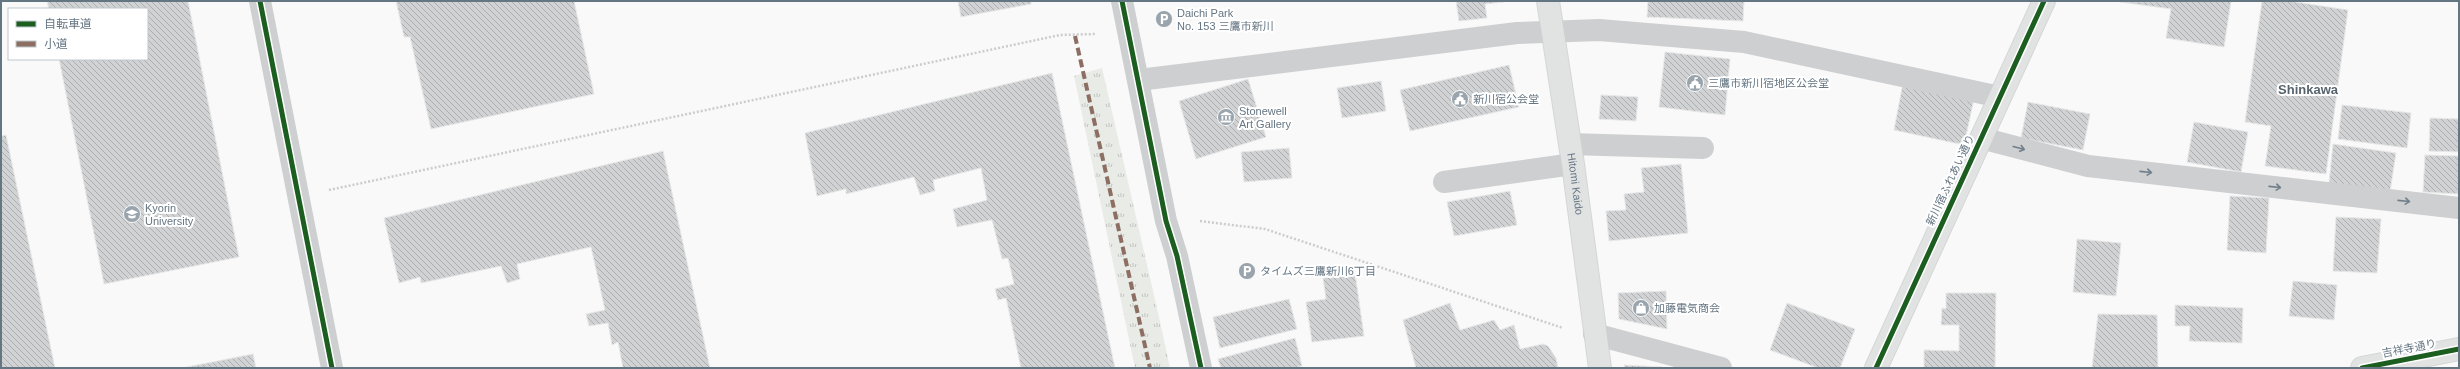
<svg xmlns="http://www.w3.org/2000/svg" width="2460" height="369" font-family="Arial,'Noto Sans JP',sans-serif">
  <defs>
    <pattern id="park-tufts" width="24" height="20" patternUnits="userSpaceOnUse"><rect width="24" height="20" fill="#e8ebe6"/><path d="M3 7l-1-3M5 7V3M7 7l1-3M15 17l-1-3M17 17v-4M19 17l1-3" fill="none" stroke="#c0c3c0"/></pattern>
    <pattern id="building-back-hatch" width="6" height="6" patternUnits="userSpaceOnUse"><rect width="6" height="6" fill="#d0d2d3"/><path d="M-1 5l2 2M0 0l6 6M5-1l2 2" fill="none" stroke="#acafb1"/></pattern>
  </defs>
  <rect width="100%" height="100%" fill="#f9f9f9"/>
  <path fill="url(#park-tufts)" d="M 1102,68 L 1161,326 L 1170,368 L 1135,368 L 1074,76 Z"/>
  <path fill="url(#building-back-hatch)" stroke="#e8e8e8" d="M 47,1 L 188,1 L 239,257 L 104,284 L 59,59 L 147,59 L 147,9 L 49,9 Z
    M 396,1 L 574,1 L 594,94 L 431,129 L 410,37 L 404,37 Z
    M 958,1 L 1031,1 L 1031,4 L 961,17 Z
    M 1456,1 L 1504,1 L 1504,2 L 1485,4 L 1487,18 L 1459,21 Z
    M 1648,1 L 1744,1 L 1743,21 L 1647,17 Z
    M 2231,1 L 2224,47 L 2166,38 L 2171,9 L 2120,2 Z
    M 2262,1 L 2289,1 L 2348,10 L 2326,174 L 2265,166 L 2271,126 L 2245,122 Z
    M 1665,52 L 1730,59 L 1725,115 L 1659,107 Z
    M 1509,65 L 1519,107 L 1410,131 L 1400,90 Z
    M 1052,73 L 1115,368 L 1021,368 L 1006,298 L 998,300 L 995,289 L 1014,284 L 1008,258 L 1002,259 L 992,220 L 957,227 L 953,209 L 987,200 L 981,168 L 933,180 L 935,191 L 920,195 L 914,177 L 846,194 L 846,189 L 817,196 L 805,133 Z
    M 1248,79 L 1266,137 L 1196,159 L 1179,101 Z
    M 1381,81 L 1386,111 L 1342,118 L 1337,88 Z
    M 1903,83 L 1974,99 L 1964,145 L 1894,130 Z
    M 1601,95 L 1638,97 L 1636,121 L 1599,119 Z
    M 2028,102 L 2090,114 L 2083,150 L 2021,138 Z
    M 2342,105 L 2411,113 L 2407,148 L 2338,139 Z
    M 2430,118 L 2459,119 L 2459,152 L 2429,151 Z
    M 2194,122 L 2248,132 L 2241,172 L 2187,162 Z
    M 6,135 L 55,368 L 1,368 L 1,136 Z
    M 2333,144 L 2396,153 L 2390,192 L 2329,183 Z
    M 1289,148 L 1292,178 L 1244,182 L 1241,152 Z
    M 663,151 L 710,368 L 623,368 L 618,342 L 612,345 L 608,323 L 589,326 L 586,314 L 605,310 L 591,247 L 517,264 L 520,279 L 507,283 L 501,266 L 421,283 L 420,277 L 399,283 L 384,218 Z
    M 2425,155 L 2459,156 L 2459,194 L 2423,192 Z
    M 1681,164 L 1688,233 L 1609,241 L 1606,211 L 1626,210 L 1624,194 L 1644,192 L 1641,168 Z
    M 1510,191 L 1517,225 L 1454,236 L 1447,202 Z
    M 2230,196 L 2269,198 L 2266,253 L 2227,250 Z
    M 2336,217 L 2381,219 L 2377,273 L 2333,271 Z
    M 2077,239 L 2121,243 L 2116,296 L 2073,292 Z
    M 1355,273 L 1364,336 L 1312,342 L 1306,302 L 1326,299 L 1323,278 Z
    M 2293,281 L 2337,285 L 2334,320 L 2289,316 Z
    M 1666,291 L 1667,329 L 1619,319 L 1618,293 Z
    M 1946,293 L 1996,293 L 1995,368 L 1924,368 L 1924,350 L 1959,351 L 1959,325 L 1941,325 L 1942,308 L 1946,309 Z
    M 1289,299 L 1297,329 L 1220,348 L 1213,317 Z
    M 1450,303 L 1460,330 L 1494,320 L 1500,330 L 1514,325 L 1520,349 L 1543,344 L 1548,346 L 1556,358 L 1558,368 L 1416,368 L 1403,320 Z
    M 1787,303 L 1855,329 L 1840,368 L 1818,368 L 1770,350 Z
    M 2175,305 L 2243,308 L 2242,343 L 2189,341 L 2190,326 L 2175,326 Z
    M 2098,314 L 2157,315 L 2158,368 L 2092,368 Z
    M 1295,338 L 1302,366 L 1294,368 L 1221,368 L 1218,359 Z
    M 253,354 L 256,368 L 182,368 Z
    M 1624,365 L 1662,367 L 1662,368 L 1625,368 Z"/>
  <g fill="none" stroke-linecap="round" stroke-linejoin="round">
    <g stroke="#d5d6d7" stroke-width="24">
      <g id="secondary">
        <path id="s1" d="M 1548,1 L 1573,164 L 1600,368"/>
        <path d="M 1876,368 L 2044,1"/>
        <path d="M 2362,368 L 2459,349"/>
      </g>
    </g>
    <path stroke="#cbcccd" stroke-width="2.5" stroke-dasharray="2 2" stroke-linecap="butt" d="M 329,190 L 1060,35 L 1096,34
      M 1200,221 L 1265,229 L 1563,328"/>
    <path stroke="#cecfd0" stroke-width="22" d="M 1139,80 L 1517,33 L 1599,30 L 1744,42 L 2000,97
      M 1981,138 L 2088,166 L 2459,208
      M 1570,144 L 1703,148
      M 1444,182 L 1573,164
      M 1594,334 L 1721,368"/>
    <path stroke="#cecfd0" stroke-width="22" d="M 260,1 L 332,368
      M 1122,1 L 1166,221 L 1177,256 L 1201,368"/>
    <use href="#secondary" stroke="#e1e2e2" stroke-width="22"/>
    <path stroke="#8d6e63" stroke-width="4" stroke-dasharray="8 4" stroke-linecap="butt" d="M 1075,36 L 1150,368"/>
    <g stroke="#fff" stroke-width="8">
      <path id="cycleway" d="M 260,1 L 332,368
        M 1122,1 L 1166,221 L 1177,256 L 1201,368
        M 1876,368 L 2044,1
        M 2362,368 L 2459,349"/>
    </g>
    <use href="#cycleway" stroke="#1b5e20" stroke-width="5"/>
  </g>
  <defs><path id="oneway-shaft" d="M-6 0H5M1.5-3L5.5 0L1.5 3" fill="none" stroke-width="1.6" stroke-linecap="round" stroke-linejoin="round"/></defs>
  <g stroke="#707f8b">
    <use href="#oneway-shaft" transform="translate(2019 148) rotate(15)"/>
    <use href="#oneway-shaft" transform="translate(2146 172) rotate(6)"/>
    <use href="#oneway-shaft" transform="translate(2275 187) rotate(6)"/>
    <use href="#oneway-shaft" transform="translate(2404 201) rotate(6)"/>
  </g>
  <defs>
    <g id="parking-disc" transform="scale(0.9)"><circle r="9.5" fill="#99a4ac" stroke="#fff"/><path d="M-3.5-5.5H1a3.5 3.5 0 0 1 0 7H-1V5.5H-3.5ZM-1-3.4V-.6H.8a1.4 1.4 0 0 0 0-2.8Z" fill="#fff"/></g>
    <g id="civic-disc" transform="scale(0.9)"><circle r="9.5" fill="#99a4ac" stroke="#fff"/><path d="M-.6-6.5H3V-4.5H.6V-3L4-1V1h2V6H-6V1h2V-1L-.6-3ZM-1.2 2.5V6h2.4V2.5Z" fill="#fff"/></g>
    <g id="museum-disc" transform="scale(0.9)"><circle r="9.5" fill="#99a4ac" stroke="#fff"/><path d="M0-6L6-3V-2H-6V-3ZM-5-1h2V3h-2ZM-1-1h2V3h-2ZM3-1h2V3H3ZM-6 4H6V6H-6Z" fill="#fff"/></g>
    <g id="university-disc" transform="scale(0.9)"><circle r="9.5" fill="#99a4ac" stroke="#fff"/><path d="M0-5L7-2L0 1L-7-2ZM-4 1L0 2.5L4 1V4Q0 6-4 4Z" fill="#fff"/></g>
    <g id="shop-disc" transform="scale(0.9)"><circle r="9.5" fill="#99a4ac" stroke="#fff"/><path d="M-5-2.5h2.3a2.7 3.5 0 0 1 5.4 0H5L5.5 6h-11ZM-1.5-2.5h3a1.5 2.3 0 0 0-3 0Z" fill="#fff"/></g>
  </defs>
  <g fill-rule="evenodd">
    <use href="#parking-disc" x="1164" y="19"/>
    <use href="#civic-disc" x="1695" y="83"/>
    <use href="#civic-disc" x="1460" y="99"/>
    <use href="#museum-disc" x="1226" y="117"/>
    <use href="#university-disc" x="132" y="214"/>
    <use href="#parking-disc" x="1247" y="271"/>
    <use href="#shop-disc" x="1641" y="308"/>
  </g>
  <g text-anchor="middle" stroke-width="4" stroke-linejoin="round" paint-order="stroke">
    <g font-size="11" fill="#657683" stroke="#fff" text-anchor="start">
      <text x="1177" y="17">Daichi Park<tspan x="1177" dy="13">No. 153 三鷹市新川</tspan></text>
      <text x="1708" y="87">三鷹市新川宿地区公会堂</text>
      <text x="1473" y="103">新川宿公会堂</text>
      <text x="1239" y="115">Stonewell<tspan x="1239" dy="13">Art Gallery</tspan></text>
      <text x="145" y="212">Kyorin<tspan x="145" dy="13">University</tspan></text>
      <text x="1260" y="275">タイムズ三鷹新川6丁目</text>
      <text x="1654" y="312">加藤電気商会</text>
    </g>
    <g font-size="11" fill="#657683" stroke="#fff">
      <text transform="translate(1950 180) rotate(-65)" y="4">新川宿ふれあい通り</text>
      <text dy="4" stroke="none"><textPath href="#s1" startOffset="185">Hitomi Kaido</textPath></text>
      <text transform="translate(2409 348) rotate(-11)" y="4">吉祥寺通り</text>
    </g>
    <g font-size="13" font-weight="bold" fill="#57646e" stroke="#fff">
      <text x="2308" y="94">Shinkawa</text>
    </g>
  </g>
  <rect width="2460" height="369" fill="none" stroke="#657683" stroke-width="4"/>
  <rect x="8" y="8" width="140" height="52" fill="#ffffff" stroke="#c1c8cd"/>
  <rect x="16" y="21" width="20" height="6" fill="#1b5e20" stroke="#c1c8cd"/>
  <text x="44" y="28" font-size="12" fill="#657683">自転車道</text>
  <rect x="16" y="41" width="20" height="6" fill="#8d6e63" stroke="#c1c8cd"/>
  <text x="44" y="48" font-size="12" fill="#657683">小道</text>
</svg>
